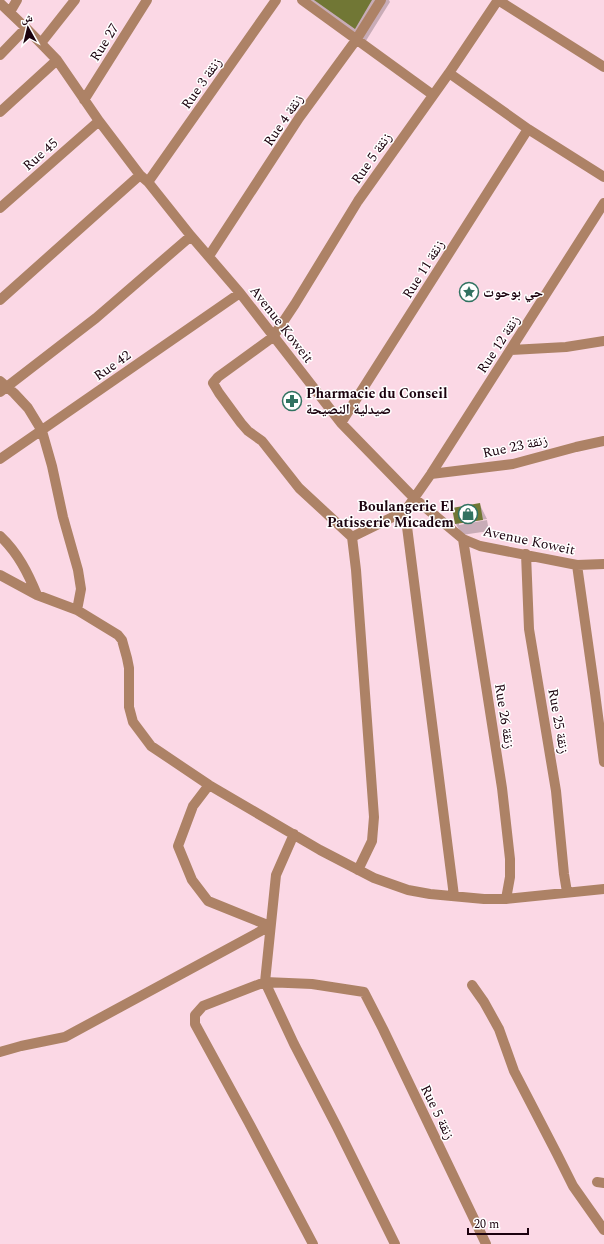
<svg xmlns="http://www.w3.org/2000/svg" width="604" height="1244" font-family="Spectral,'Noto Naskh Arabic',serif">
  <rect width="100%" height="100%" fill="#fbd8e5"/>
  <path fill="#0003" d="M 309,0 L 389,0 L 390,2 L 364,44 Z
    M 480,505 L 487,519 L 459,523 L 459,525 L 487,520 L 489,531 L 462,535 L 456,524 L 454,509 Z"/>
  <path fill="#717735" d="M 314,0 L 372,0 L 355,29 Z
    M 480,503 L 483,520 L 455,524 L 452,508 Z"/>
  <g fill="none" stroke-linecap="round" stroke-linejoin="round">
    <path stroke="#ad8266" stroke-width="10" d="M 302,0 L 433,95
      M 498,0 L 604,67
      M 0,3 L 26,28 L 57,60 L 99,121 L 140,175 L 148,182 L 191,236 L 240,293 L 341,423 L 414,498 L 463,539 L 480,546 L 577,565 L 604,564
      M 10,12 L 17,0
      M 41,43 L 75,0
      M 0,55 L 26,28
      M 449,73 L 528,129 L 604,177
      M 84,100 L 147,0
      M 0,112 L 57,60
      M 148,182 L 276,0
      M 0,208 L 99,121
      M 209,256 L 299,118 L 356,40 L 381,0
      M 0,300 L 140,175
      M 511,350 L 566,347 L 604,341
      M 0,381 L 14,393 L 28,408 L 42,431 L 52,466 L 63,517 L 78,570 L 81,589 L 77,610
      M 0,392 L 96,318 L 191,236
      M 341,423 L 528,129
      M 0,459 L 240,293
      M 431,474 L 513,464 L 576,447 L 604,441
      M 405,511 L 454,896
      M 0,536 C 18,553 28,573 37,595
      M 352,537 L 405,511 L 431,474 L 604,203
      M 463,539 L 502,788 L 510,859 L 510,877 L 506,899
      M 526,554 L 529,629 L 556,791 L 564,874 L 567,892
      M 577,565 L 595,693 L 604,762
      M 0,575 L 37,595 L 77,610 L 118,635 L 122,640 L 127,658 L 129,668 L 129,707 L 133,722 L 151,746 L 209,785 L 320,850 L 374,878 L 408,890 L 430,894 L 484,899 L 506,899 L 604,889
      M 209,785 L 193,806 L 178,846 L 192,880 L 208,901 L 270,926
      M 294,834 L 276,875 L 265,982 L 294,1044 L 337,1127 L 395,1244
      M 358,870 L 372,841 L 374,817 L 356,570 L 352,537 L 299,488 L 262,441 L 248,431 L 241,423 L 219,393 L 213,383 L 218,377 L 273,337 L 295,304 L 358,201 L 449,73 L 498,0
      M 472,985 L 484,1002 L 499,1029 L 514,1071 L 557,1154 L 573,1186 L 604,1230
      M 0,1052 L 21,1046 L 65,1037 L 270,926
      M 597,1182 L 604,1183
      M 313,1244 L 249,1123 L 195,1024 L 195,1015 L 203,1006 L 265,982 L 312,984 L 364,992 L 383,1029 L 486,1244"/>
  </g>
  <defs>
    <g id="sight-ring" transform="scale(1)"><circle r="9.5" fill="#fff" stroke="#317261" stroke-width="1.5"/><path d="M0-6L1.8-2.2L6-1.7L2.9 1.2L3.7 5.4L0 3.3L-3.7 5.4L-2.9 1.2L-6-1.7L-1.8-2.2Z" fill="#317261"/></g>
    <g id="pharmacy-ring" transform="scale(1)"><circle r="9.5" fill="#fff" stroke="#317261" stroke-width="1.5"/><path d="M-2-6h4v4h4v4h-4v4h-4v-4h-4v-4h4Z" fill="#317261"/></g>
    <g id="shop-ring" transform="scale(1)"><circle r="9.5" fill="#fff" stroke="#317261" stroke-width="1.5"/><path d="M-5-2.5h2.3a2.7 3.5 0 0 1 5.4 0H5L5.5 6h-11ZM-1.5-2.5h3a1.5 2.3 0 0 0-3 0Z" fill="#317261"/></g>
  </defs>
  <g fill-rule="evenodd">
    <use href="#sight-ring" x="469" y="292"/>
    <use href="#pharmacy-ring" x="292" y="401"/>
    <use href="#shop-ring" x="468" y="514"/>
  </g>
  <g text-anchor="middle" stroke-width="3" stroke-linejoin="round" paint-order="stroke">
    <g font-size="14" fill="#1b020e" stroke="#fff">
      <text transform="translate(104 42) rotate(-58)" y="5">Rue 27</text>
      <text transform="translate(201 83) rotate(-55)" y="5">Rue 3 زنقة</text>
      <text transform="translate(283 120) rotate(-56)" y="5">Rue 4 زنقة</text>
      <text transform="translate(40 154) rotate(-41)" y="5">Rue 45</text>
      <text transform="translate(371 158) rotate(-55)" y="5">Rue 5 زنقة</text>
      <text transform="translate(423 269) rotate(-58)" y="5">Rue 11 زنقة</text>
      <text transform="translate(282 324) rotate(52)" y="5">Avenue Koweit</text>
      <text transform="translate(498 344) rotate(-57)" y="5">Rue 12 زنقة</text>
      <text transform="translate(112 365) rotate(-35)" y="5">Rue 42</text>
      <text transform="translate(515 446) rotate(-12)" y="5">Rue 23 زنقة</text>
      <text transform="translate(529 540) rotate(12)" y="5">Avenue Koweit</text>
      <text transform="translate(505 716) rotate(81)" y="5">Rue 26 زنقة</text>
      <text transform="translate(559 721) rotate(80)" y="5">Rue 25 زنقة</text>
      <text transform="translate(438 1112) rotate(64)" y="5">Rue 5 زنقة</text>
    </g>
    <g font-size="14" font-weight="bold" fill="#1b020e" stroke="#fff" text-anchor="start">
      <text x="483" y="297">حي بوحوت</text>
      <text x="306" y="398">Pharmacie du Conseil<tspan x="306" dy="16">صيدلية النصيحة</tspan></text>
      <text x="454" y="511" text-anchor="end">Boulangerie El<tspan x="454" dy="16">Patisserie Micadem</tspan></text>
    </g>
  </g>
  <g transform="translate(28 28) rotate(352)" stroke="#ffffff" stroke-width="3" paint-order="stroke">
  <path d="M0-3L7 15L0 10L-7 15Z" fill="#1b020e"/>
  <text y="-6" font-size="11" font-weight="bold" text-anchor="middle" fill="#1b020e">ش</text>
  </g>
  <path d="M468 1228v6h60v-6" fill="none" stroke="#1b020e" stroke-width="2"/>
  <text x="474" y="1228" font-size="12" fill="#1b020e" stroke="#ffffff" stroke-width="3" paint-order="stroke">20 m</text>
</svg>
